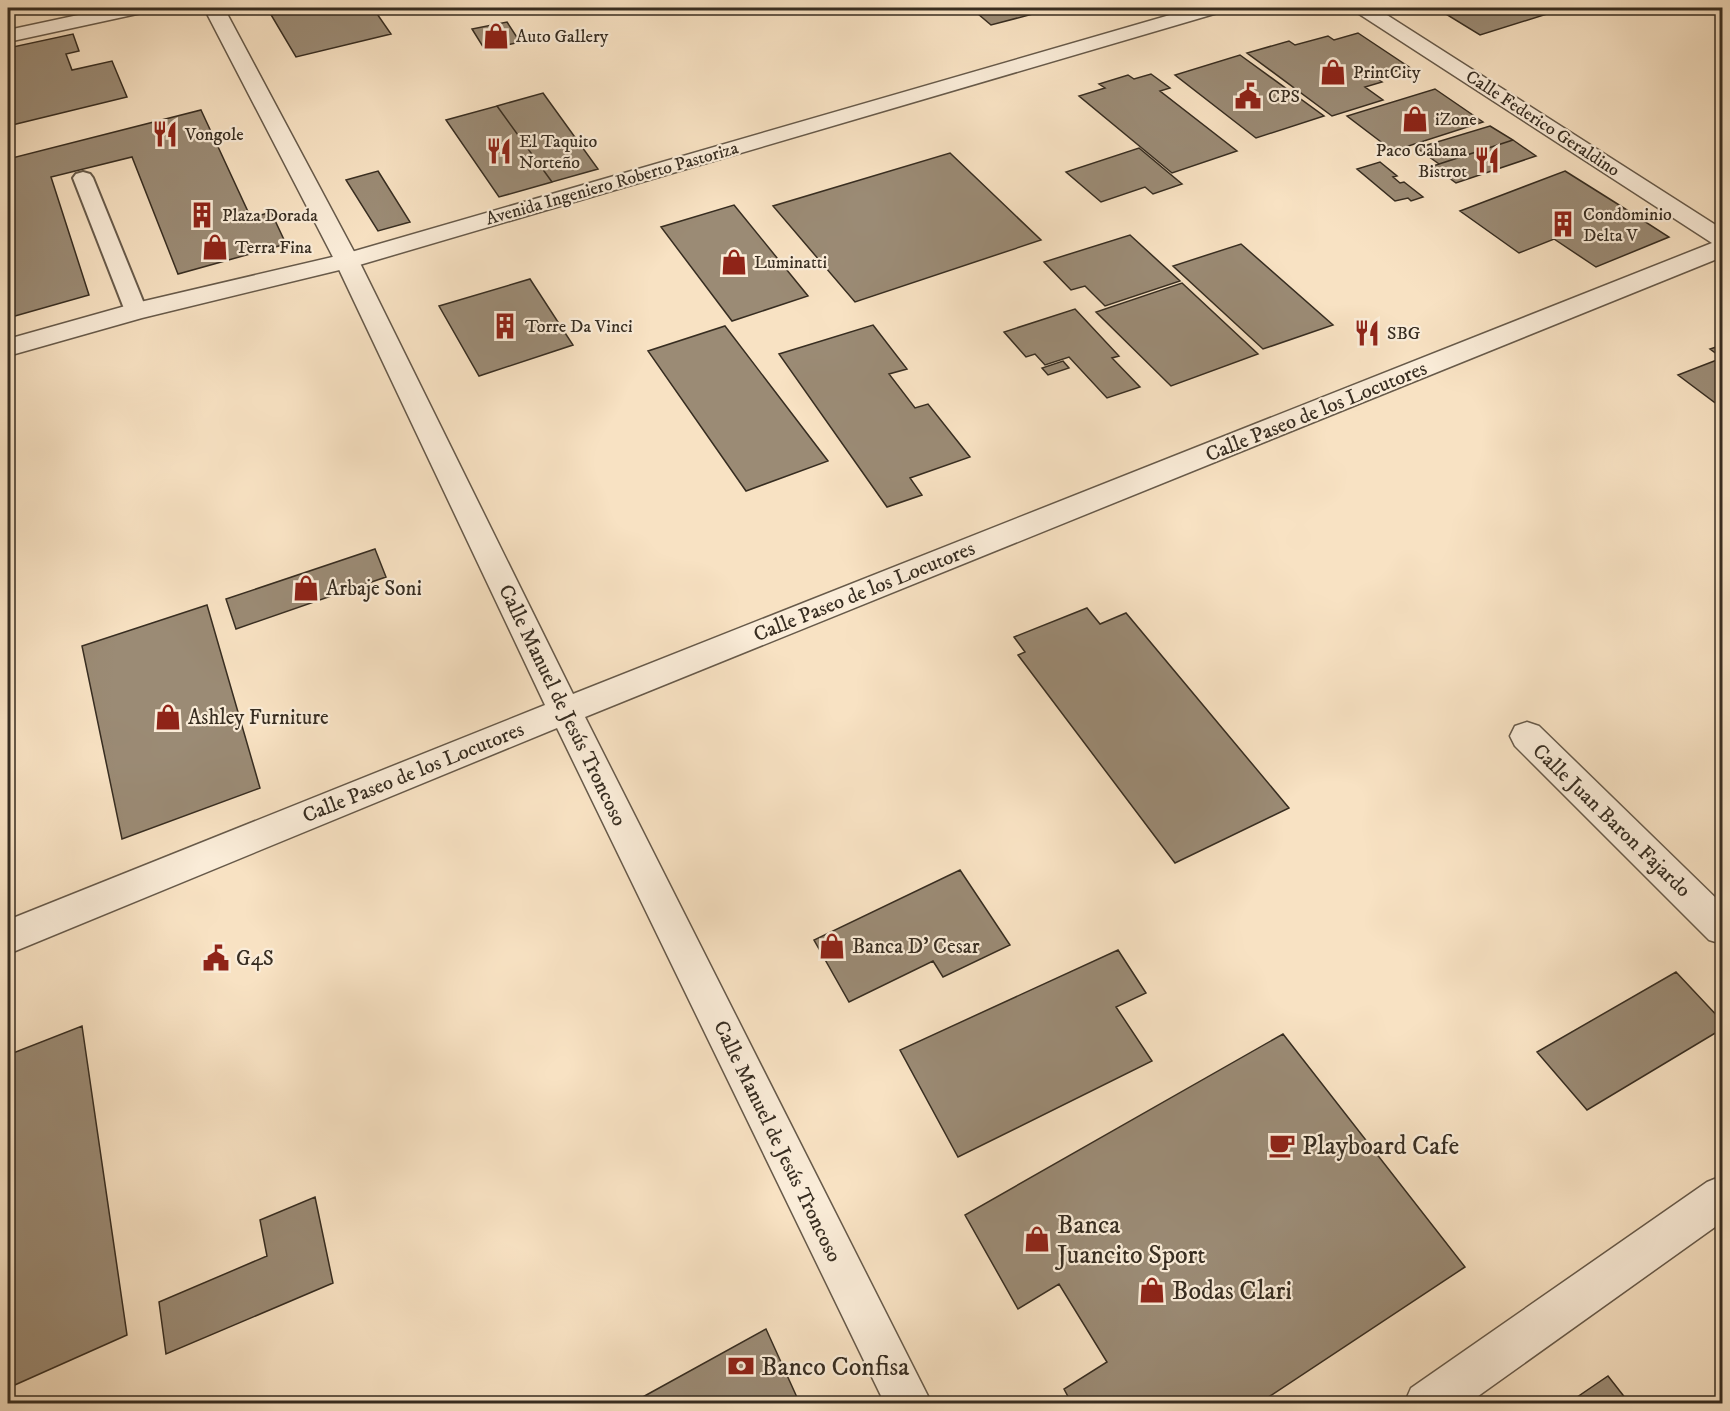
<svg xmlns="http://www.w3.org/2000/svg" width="1730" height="1411" font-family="'IM FELL DW Pica',serif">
  <rect width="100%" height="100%" fill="#f8e2c3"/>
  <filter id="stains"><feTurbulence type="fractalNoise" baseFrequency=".00333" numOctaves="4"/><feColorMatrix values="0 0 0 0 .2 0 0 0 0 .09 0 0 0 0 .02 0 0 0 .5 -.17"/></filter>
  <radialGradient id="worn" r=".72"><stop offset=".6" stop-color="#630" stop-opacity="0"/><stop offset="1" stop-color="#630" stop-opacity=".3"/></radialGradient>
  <path fill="#9b8b75" stroke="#372d21" stroke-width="1.5" d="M 267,8 L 373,8 L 391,34 L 296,57 Z
    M 971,8 L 1045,8 L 1048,10 L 991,25 Z
    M 1436,8 L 1566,8 L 1480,35 Z
    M 507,22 L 520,42 L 485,50 L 472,29 Z
    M 1358,33 L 1409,67 L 1375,77 L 1382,82 L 1365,87 L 1383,100 L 1332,116 L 1247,53 L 1289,41 L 1295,45 L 1328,36 L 1334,40 Z
    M 73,34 L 79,51 L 66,54 L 72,70 L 112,61 L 127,97 L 8,126 L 8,48 Z
    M 1240,55 L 1324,116 L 1256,138 L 1175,75 Z
    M 1151,74 L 1170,88 L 1160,91 L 1237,151 L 1172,173 L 1079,96 L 1105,88 L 1099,84 L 1128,75 L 1134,79 Z
    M 1435,89 L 1483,122 L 1393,151 L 1347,116 Z
    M 543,93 L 598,169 L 552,182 L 497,106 Z
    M 497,106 L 552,182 L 499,197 L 446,120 Z
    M 201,110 L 251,218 L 271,212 L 286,244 L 178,274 L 132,157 L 51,177 L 89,295 L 8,318 L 8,159 Z
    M 1490,126 L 1513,140 L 1439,164 L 1417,148 Z
    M 1513,140 L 1536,156 L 1456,183 L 1433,166 Z
    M 1139,148 L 1182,184 L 1153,194 L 1145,187 L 1101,202 L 1066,172 Z
    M 950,153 L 1041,240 L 855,302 L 773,206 Z
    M 1380,162 L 1397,176 L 1393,177 L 1400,183 L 1404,182 L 1423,197 L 1411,201 L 1408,198 L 1395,201 L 1357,169 Z
    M 378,171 L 410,222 L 378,231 L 346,180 Z
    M 1565,171 L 1616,203 L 1669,237 L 1596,267 L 1554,239 L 1519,253 L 1460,211 Z
    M 734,205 L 808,296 L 732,321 L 661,227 Z
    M 1130,235 L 1180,281 L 1105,306 L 1085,286 L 1071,290 L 1044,262 Z
    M 1241,244 L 1333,325 L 1263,349 L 1173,266 Z
    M 530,279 L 573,345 L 479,376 L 439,306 Z
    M 1182,283 L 1258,354 L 1171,386 L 1096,312 Z
    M 1075,309 L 1119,356 L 1112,358 L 1140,387 L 1107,398 L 1069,357 L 1045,365 L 1035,354 L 1026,357 L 1004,332 Z
    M 873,325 L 907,369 L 889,374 L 915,408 L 928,404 L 970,457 L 910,478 L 922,495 L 887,507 L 779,354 Z
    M 725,326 L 828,461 L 746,491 L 648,351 Z
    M 1722,345 L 1722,408 L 1678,375 L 1722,358 L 1710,349 Z
    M 1063,361 L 1069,368 L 1048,375 L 1042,368 Z
    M 375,549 L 386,577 L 236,629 L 226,599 Z
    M 207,605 L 260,788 L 122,839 L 82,646 Z
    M 1087,608 L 1100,624 L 1126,613 L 1289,808 L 1175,863 L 1018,655 L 1025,652 L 1014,637 Z
    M 960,870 L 1010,945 L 943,977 L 933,961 L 849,1002 L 814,940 Z
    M 1118,950 L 1146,993 L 1116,1007 L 1152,1061 L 958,1157 L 900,1050 Z
    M 1676,972 L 1722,1021 L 1722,1029 L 1587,1110 L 1537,1052 Z
    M 82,1026 L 127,1335 L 8,1388 L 8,1055 Z
    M 1283,1034 L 1465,1267 L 1258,1404 L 1072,1404 L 1064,1389 L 1107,1362 L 1059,1284 L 1018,1309 L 965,1215 Z
    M 315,1197 L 333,1283 L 166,1354 L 159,1302 L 267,1256 L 260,1220 Z
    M 766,1329 L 800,1404 L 630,1404 Z
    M 1608,1376 L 1630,1404 L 1567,1404 Z"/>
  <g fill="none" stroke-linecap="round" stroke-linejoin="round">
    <g stroke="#675a4a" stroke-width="4">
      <path id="service" d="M 83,172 L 90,174 L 93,178 L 147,311 L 144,316 L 136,318 L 128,316 L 125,311 L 73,178 L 76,174 Z"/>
    </g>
    <g stroke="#675a4a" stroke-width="3">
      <path id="minor" d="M 111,8 L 147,8 L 144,12 L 137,14 L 8,42 L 8,30 Z
        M 204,8 L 224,8 L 359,261 L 573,694 L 1712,243 L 1356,12 L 1353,8 L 1376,8 L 1722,229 L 1722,257 L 585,717 L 932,1404 L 885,1404 L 557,728 L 8,954 L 8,920 L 545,705 L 335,261 Z
        M 1527,722 L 1539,726 L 1722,904 L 1722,944 L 1709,940 L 1515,746 L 1510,736 L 1515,726 Z
        M 1722,1176 L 1722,1222 L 1467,1404 L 1404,1404 L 1411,1388 L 1707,1182 Z"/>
    </g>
    <g stroke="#675a4a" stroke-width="3">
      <path id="tertiary" d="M 1194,8 L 1224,8 L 1221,12 L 356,266 L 142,318 L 8,356 L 8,339 L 136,303 L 341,255 Z"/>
    </g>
    <use href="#service" fill="#faecd8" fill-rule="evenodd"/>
    <use href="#minor" fill="#faecd8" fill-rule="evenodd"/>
    <use href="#tertiary" fill="#faecd8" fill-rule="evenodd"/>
  </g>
  <defs>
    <g id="shop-bare" transform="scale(2.07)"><path d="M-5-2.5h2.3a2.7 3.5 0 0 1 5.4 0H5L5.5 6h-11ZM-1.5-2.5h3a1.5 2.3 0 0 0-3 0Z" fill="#8f2418" stroke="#faecd8" stroke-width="2.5" paint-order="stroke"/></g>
    <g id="civic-bare" transform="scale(2.07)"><path d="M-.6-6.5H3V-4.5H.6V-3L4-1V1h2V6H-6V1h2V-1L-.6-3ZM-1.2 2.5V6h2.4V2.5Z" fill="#8f2418" stroke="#faecd8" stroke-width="2.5" paint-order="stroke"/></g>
    <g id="restaurant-bare" transform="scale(2.07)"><path d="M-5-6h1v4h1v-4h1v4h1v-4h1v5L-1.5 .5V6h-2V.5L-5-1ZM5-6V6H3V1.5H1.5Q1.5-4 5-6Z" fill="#8f2418" stroke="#faecd8" stroke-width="2.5" paint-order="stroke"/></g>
    <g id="building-bare" transform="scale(2.07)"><path d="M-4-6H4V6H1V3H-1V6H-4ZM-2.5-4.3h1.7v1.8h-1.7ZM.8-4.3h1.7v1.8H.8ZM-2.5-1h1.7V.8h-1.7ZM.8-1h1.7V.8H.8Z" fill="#8f2418" stroke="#faecd8" stroke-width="2.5" paint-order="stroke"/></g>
    <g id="cafe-bare" transform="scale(2.07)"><path d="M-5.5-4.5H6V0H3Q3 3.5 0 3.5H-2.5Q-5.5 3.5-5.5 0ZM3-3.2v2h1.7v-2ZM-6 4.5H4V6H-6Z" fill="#8f2418" stroke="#faecd8" stroke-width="2.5" paint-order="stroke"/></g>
    <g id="bank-bare" transform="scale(2.07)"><path d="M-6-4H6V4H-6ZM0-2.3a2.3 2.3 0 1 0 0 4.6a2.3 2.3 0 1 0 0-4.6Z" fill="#8f2418" stroke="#faecd8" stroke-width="2.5" paint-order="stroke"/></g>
  </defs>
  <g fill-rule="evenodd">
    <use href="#shop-bare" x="496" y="36"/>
    <use href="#shop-bare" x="1333" y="72"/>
    <use href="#civic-bare" x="1248" y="96"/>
    <use href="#shop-bare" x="1415" y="119"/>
    <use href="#restaurant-bare" x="165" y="134"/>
    <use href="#restaurant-bare" x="499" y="151"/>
    <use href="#restaurant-bare" x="1487" y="160"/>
    <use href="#building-bare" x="202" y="215"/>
    <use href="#building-bare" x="1563" y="224"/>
    <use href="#shop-bare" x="215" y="247"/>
    <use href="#shop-bare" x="734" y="262"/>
    <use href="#building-bare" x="505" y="326"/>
    <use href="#restaurant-bare" x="1367" y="333"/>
    <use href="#shop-bare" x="306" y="588"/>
    <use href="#shop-bare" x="168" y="717"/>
    <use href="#shop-bare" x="832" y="946"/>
    <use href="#civic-bare" x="216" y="958"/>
    <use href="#cafe-bare" x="1282" y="1145"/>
    <use href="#shop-bare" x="1037" y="1239"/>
    <use href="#shop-bare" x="1152" y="1290"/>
    <use href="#bank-bare" x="741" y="1366"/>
  </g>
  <g text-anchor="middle" stroke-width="4.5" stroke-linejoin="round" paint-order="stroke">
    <g font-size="18" fill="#372d21" stroke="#faecd8" text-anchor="start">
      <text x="516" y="42">Auto Gallery</text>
      <text x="1353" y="78">PrintCity</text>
      <text x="1268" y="102">CPS</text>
      <text x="1435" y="125">iZone</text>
      <text x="185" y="140">Vongole</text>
      <text x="519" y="147">El Taquito<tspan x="519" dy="21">Norteño</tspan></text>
      <text x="1467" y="156" text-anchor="end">Paco Cabana<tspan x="1467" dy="21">Bistrot</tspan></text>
      <text x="1583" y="220">Condominio<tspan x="1583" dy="21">Delta V</tspan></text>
      <text x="222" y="221">Plaza Dorada</text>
      <text x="235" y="253">Terra Fina</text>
      <text x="754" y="268">Luminatti</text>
      <text x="525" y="332">Torre Da Vinci</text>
      <text x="1387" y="339">SBG</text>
    </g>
    <g font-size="18" fill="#372d21" stroke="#faecd8">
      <text transform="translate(1543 123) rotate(33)" y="6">Calle Federico Geraldino</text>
      <text transform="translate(612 183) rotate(-16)" y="6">Avenida Ingeniero Roberto Pastoriza</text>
    </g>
    <g font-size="21" fill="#372d21" stroke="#faecd8">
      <text transform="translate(1316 411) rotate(-22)" y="7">Calle Paseo de los Locutores</text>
      <text transform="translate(864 591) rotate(-22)" y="7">Calle Paseo de los Locutores</text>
      <text transform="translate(563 705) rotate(64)" y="7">Calle Manuel de Jesús Troncoso</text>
      <text transform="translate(413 772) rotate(-22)" y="7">Calle Paseo de los Locutores</text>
      <text transform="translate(1612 820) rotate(44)" y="7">Calle Juan Baron Fajardo</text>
      <text transform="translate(778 1141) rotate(64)" y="7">Calle Manuel de Jesús Troncoso</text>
    </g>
    <g font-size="21" fill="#372d21" stroke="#faecd8" text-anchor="start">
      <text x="326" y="595">Arbaje Soni</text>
      <text x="188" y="724">Ashley Furniture</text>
      <text x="852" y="953">Banca D' Cesar</text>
      <text x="236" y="965">G4S</text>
    </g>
    <g font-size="26" fill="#372d21" stroke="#faecd8" text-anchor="start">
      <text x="1302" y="1154">Playboard Cafe</text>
      <text x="1057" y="1233">Banca<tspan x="1057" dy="30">Juancito Sport</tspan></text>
      <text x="1172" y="1299">Bodas Clari</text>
      <text x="761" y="1375">Banco Confisa</text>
    </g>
  </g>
  <rect width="1730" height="1411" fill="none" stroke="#f8e2c3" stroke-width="30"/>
  <rect x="9" y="9" width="1712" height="1393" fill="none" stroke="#372d21" stroke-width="3"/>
  <rect x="15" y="15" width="1700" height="1381" fill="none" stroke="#372d21" stroke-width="1.5"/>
  <rect width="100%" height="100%" filter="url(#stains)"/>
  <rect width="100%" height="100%" fill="url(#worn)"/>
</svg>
